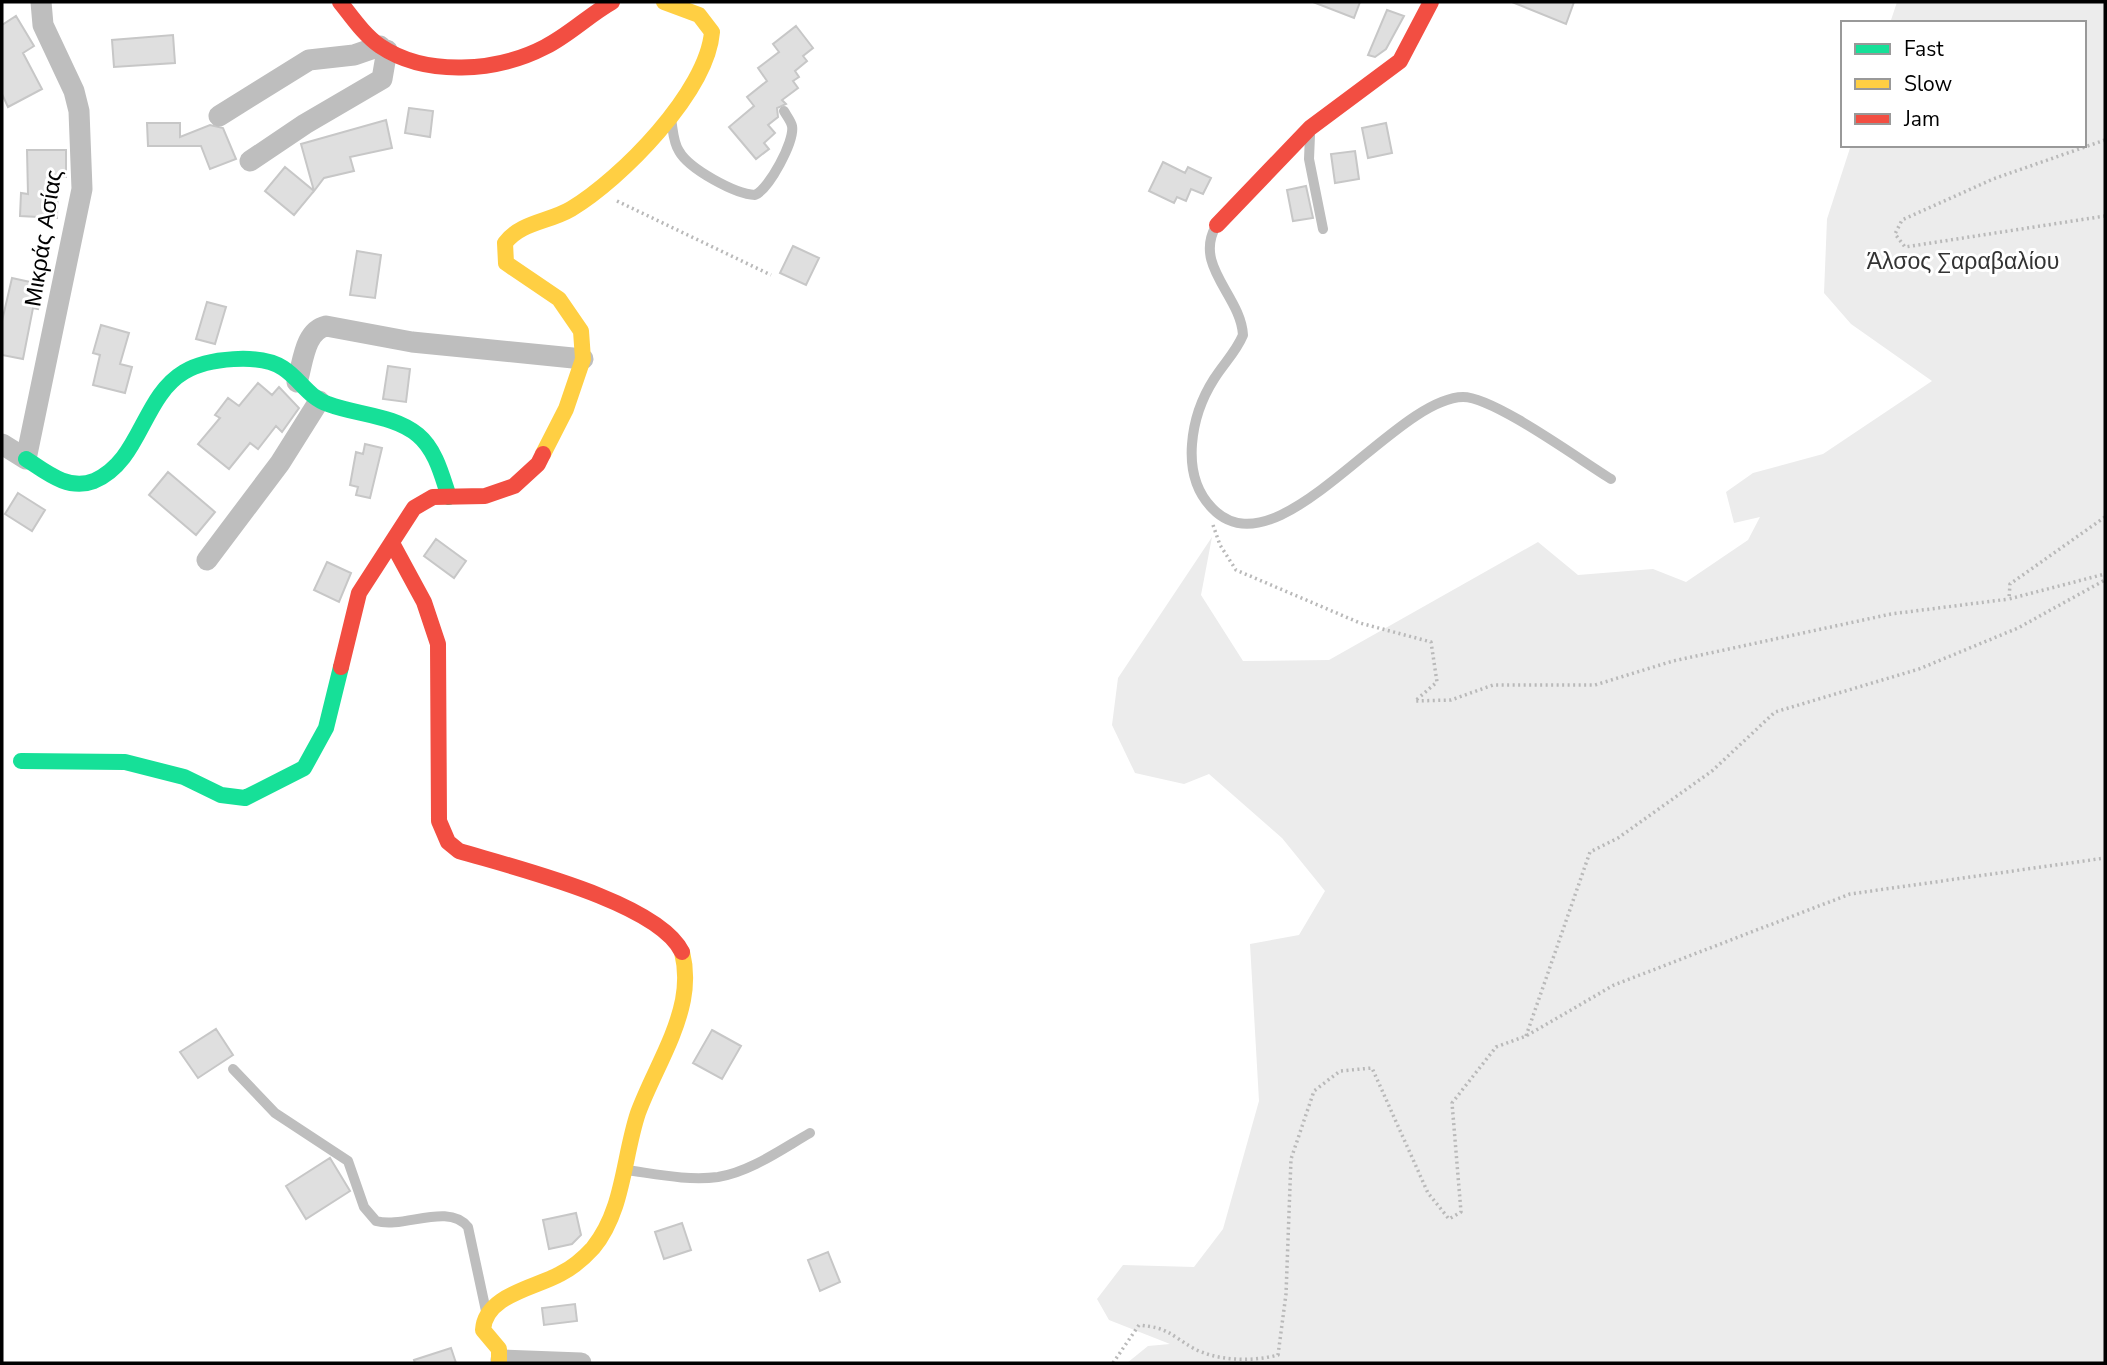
<svg xmlns="http://www.w3.org/2000/svg" width="2107" height="1365" font-family="'Nunito Sans',sans-serif">
  <rect width="100%" height="100%" fill="#fff"/>
  <path fill="#ececec" d="M 1897,2 L 2105,2 L 2105,1363 L 1127,1363 L 1148,1346 L 1170,1344 L 1109,1320 L 1097,1299 L 1123,1265 L 1194,1267 L 1223,1229 L 1259,1101 L 1250,944 L 1299,935 L 1325,891 L 1282,838 L 1209,774 L 1184,784 L 1135,773 L 1112,725 L 1118,678 L 1212,537 L 1201,595 L 1243,661 L 1329,660 L 1538,542 L 1578,575 L 1653,569 L 1686,582 L 1748,540 L 1760,517 L 1734,523 L 1726,492 L 1753,473 L 1823,454 L 1932,381 L 1851,324 L 1824,293 L 1827,219 L 1851,145 L 2084,145 L 2084,23 L 1890,23 Z"/>
  <path fill="#dfdfdf" stroke="#c7c7c7" stroke-width="2" d="M 1313,2 L 1360,2 L 1354,18 Z
    M 1512,2 L 1574,2 L 1566,24 Z
    M 1387,10 L 1404,16 L 1386,49 L 1375,57 L 1368,55 Z
    M 16,16 L 34,46 L 23,53 L 42,89 L 8,107 L 2,94 L 2,25 Z
    M 796,26 L 813,48 L 803,56 L 807,61 L 795,71 L 799,77 L 793,81 L 798,88 L 782,100 L 786,104 L 777,108 L 778,117 L 768,125 L 775,133 L 764,143 L 769,149 L 756,159 L 729,127 L 754,106 L 747,97 L 767,81 L 758,68 L 779,52 L 773,44 Z
    M 173,35 L 175,63 L 114,67 L 112,40 Z
    M 409,108 L 433,111 L 430,137 L 405,133 Z
    M 386,120 L 392,148 L 350,157 L 354,171 L 324,178 L 314,191 L 301,144 Z
    M 147,123 L 180,123 L 180,137 L 210,125 L 223,128 L 236,159 L 210,169 L 201,146 L 148,146 Z
    M 1386,123 L 1392,153 L 1368,158 L 1362,128 Z
    M 27,150 L 66,150 L 66,177 L 58,177 L 57,218 L 20,216 L 21,193 L 28,194 Z
    M 1355,151 L 1359,179 L 1335,183 L 1331,154 Z
    M 1163,162 L 1185,173 L 1188,167 L 1211,178 L 1203,194 L 1191,189 L 1186,201 L 1177,197 L 1174,203 L 1149,191 Z
    M 285,167 L 314,191 L 294,215 L 265,191 Z
    M 1306,186 L 1313,218 L 1293,221 L 1287,190 Z
    M 793,246 L 819,258 L 806,285 L 780,273 Z
    M 357,251 L 381,255 L 375,298 L 350,295 Z
    M 12,278 L 44,285 L 38,309 L 33,308 L 23,359 L 2,355 L 2,321 Z
    M 207,302 L 226,307 L 215,344 L 196,339 Z
    M 101,325 L 129,333 L 120,364 L 132,367 L 125,393 L 93,385 L 100,355 L 93,353 Z
    M 388,366 L 410,369 L 406,402 L 383,399 Z
    M 258,383 L 272,395 L 279,387 L 299,408 L 282,432 L 276,426 L 258,449 L 250,443 L 229,469 L 198,444 L 220,418 L 215,415 L 228,398 L 239,406 Z
    M 365,444 L 382,448 L 370,498 L 356,495 L 358,487 L 350,485 L 356,452 L 363,454 Z
    M 168,472 L 215,512 L 196,535 L 149,495 Z
    M 18,493 L 45,510 L 32,531 L 5,514 Z
    M 436,539 L 466,561 L 454,578 L 424,556 Z
    M 327,562 L 351,573 L 339,602 L 314,590 Z
    M 216,1029 L 233,1055 L 198,1078 L 180,1052 Z
    M 712,1030 L 741,1046 L 722,1079 L 693,1063 Z
    M 330,1158 L 350,1191 L 306,1219 L 286,1186 Z
    M 576,1213 L 581,1235 L 572,1244 L 549,1249 L 543,1220 Z
    M 682,1223 L 691,1250 L 664,1259 L 655,1232 Z
    M 828,1252 L 840,1282 L 820,1291 L 808,1260 Z
    M 575,1304 L 577,1321 L 544,1325 L 542,1308 Z
    M 451,1348 L 456,1363 L 415,1363 L 414,1360 Z"/>
  <g fill="none" stroke-linecap="round" stroke-linejoin="round">
    <path stroke="#b9b9b9" stroke-width="3.5" stroke-dasharray="2 3.5" stroke-linecap="butt" d="M 2105,140 L 1993,179 L 1902,220 L 1895,234 L 1905,247 L 2105,216
      M 617,201 L 771,275
      M 2105,517 L 2010,584 L 2009,599 L 2105,574
      M 1213,525 L 1220,545 L 1236,570 L 1360,623 L 1431,642 L 1437,682 L 1415,701 L 1451,700 L 1493,685 L 1595,685 L 1673,661 L 1891,614 L 2009,599
      M 1526,1036 L 1590,852 L 1618,838 L 1712,771 L 1775,712 L 1919,669 L 2018,628 L 2105,580
      M 1113,1363 L 1139,1325 C 1169,1328 1169,1334 1193,1348 C 1216,1361 1252,1362 1278,1355 L 1286,1294 L 1291,1159 L 1314,1091 L 1340,1071 L 1372,1068 L 1428,1193 L 1449,1219 L 1461,1212 L 1452,1103 L 1496,1047 L 1526,1036 L 1614,985 L 1850,894 L 2105,858"/>
    <path stroke="#bebebe" stroke-width="10" d="M 671,119 C 673,129 673,142 679,151 C 689,169 735,194 755,195 C 769,189 795,141 792,126 C 791,121 786,115 784,111
      M 1310,135 L 1309,159 L 1323,229
      M 1216,226 C 1193,266 1241,296 1243,335 C 1236,352 1224,363 1214,379 C 1191,415 1179,474 1212,508 C 1277,577 1393,398 1463,397 C 1494,397 1580,460 1611,479
      M 233,1069 L 275,1113 L 348,1161 L 364,1207 L 376,1221 C 404,1229 448,1202 468,1227 L 486,1311
      M 626,1170 C 656,1174 688,1181 718,1177 C 750,1172 782,1149 810,1133"/>
    <path stroke="#bebebe" stroke-width="21" d="M 219,116 L 309,60 L 354,55 L 380,46
      M 250,161 L 305,124 L 382,79 L 387,50
      M 297,382 C 303,364 304,331 326,326 L 412,342 L 583,359
      M 2,444 L 26,459 L 82,189 L 79,111 L 74,91 L 43,25 L 41,2
      M 207,560 L 280,463 L 319,401
      M 501,1360 L 581,1363"/>
    <path stroke="#16e098" stroke-width="16" d="M 26,459 C 46,472 68,491 94,481 C 141,461 142,397 184,372 C 207,358 260,353 283,368 C 300,379 308,397 328,404 C 357,415 394,415 418,435 C 436,450 442,476 449,497
      M 21,761 L 125,762 L 184,777 L 221,795 L 245,798 L 304,768 L 326,728 L 341,667"/>
    <path stroke="#ffcf43" stroke-width="16" d="M 543,454 L 566,409 L 583,359 L 581,331 L 559,299 L 506,263 L 505,243 C 521,222 549,222 571,209 C 621,179 707,92 712,32 L 699,15 L 664,2
      M 499,1363 L 499,1349 L 483,1330 C 485,1295 535,1288 560,1274 C 572,1268 584,1258 593,1248 C 624,1210 623,1158 638,1113 C 652,1075 675,1040 683,1000 C 686,984 686,968 682,952"/>
    <path stroke="#f24e42" stroke-width="16" d="M 340,2 C 352,17 364,35 380,46 C 426,77 497,72 545,47 C 569,35 589,15 612,2
      M 1217,225 L 1310,128 L 1400,61 L 1431,2
      M 392,543 L 424,602 L 438,644 L 439,821 L 448,842 L 459,851 C 512,867 658,902 682,952
      M 341,667 L 359,593 L 414,508 L 433,497 L 485,496 L 514,486 L 538,464 L 543,454"/>
  </g>
  <g text-anchor="middle" stroke-width="6" stroke-linejoin="round" paint-order="stroke">
    <g font-size="23" fill="#000" stroke="#fff">
      <text transform="translate(43 238) rotate(-81)" y="8">Μικράς Ασίας</text>
    </g>
    <g font-size="23" fill="#333" stroke="#fff">
      <text x="1963" y="269">Άλσος Σαραβαλίου</text>
    </g>
  </g>
  <rect width="2107" height="1365" fill="none" stroke="#000000" stroke-width="7"/>
  <rect x="1841" y="21" width="245" height="126" fill="#ffffff" stroke="#999999" stroke-width="2"/>
  <rect x="1855" y="44" width="35" height="10" fill="#16e098" stroke="#999999" stroke-width="2"/>
  <text x="1904" y="56" font-size="21" fill="#000000">Fast</text>
  <rect x="1855" y="79" width="35" height="10" fill="#ffcf43" stroke="#999999" stroke-width="2"/>
  <text x="1904" y="91" font-size="21" fill="#000000">Slow</text>
  <rect x="1855" y="114" width="35" height="10" fill="#f24e42" stroke="#999999" stroke-width="2"/>
  <text x="1904" y="126" font-size="21" fill="#000000">Jam</text>
</svg>
